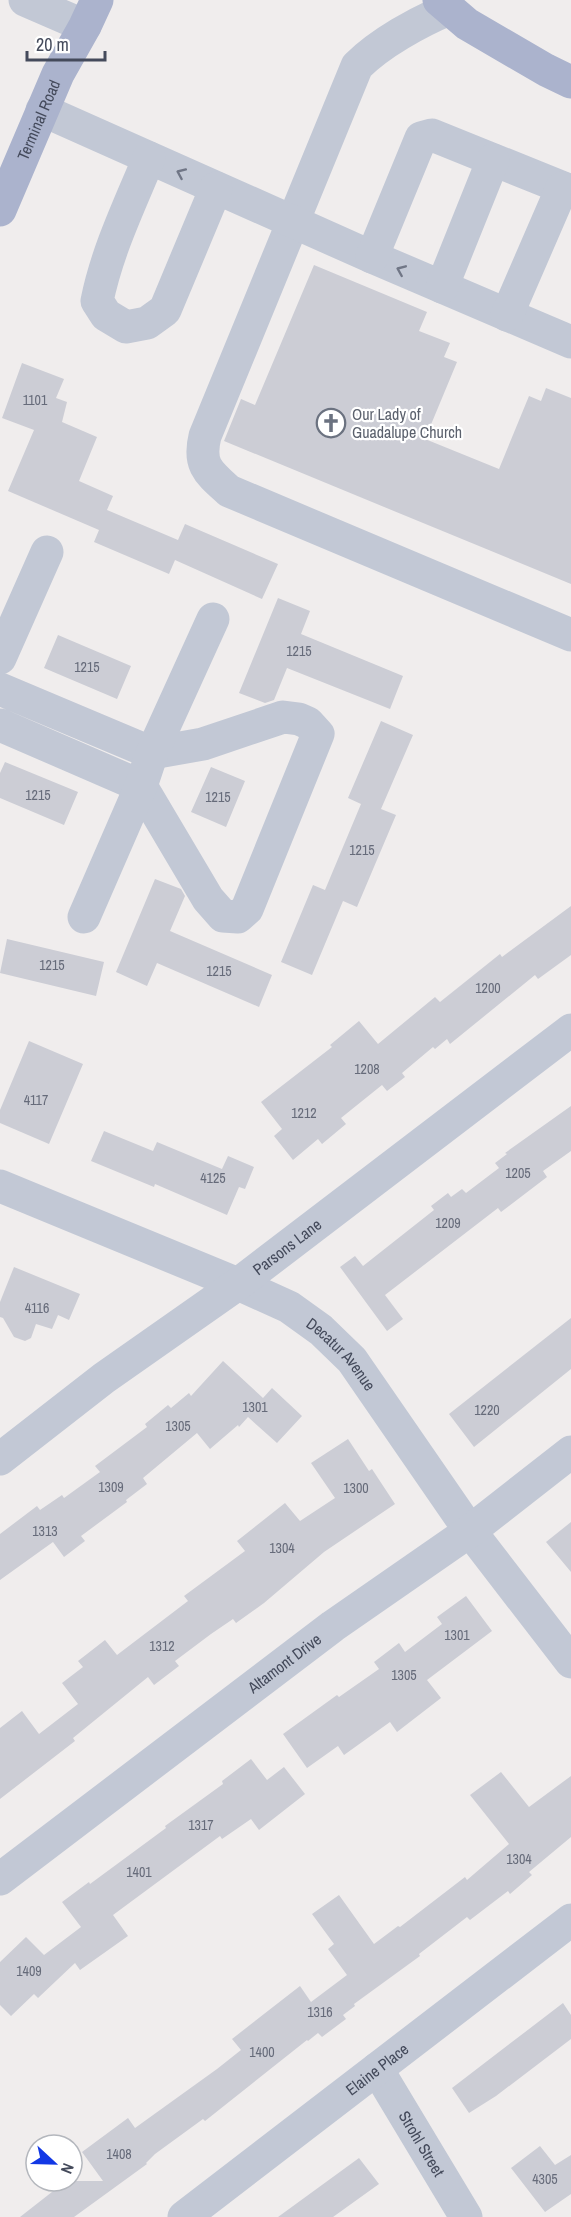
<svg xmlns="http://www.w3.org/2000/svg" width="571" height="2217" font-family="'Archivo Narrow',sans-serif">
  <rect width="100%" height="100%" fill="#f0eded"/>
  <path fill="#cccdd5" d="M 314,265 L 427,312 L 419,331 L 450,343 L 444,357 L 457,362 L 425,439 L 499,469 L 529,396 L 541,401 L 546,388 L 571,398 L 571,584 L 224,441 L 241,399 L 255,405 Z
    M 22,363 L 64,379 L 56,398 L 67,402 L 62,422 L 97,437 L 79,481 L 113,496 L 107,510 L 178,540 L 185,524 L 278,564 L 262,599 L 175,560 L 169,574 L 94,542 L 99,530 L 8,491 L 34,430 L 2,418 Z
    M 278,598 L 310,611 L 301,634 L 403,676 L 390,709 L 287,668 L 274,700 L 265,703 L 239,693 Z
    M 58,635 L 131,666 L 117,699 L 44,668 Z
    M 381,721 L 413,735 L 381,809 L 396,815 L 357,907 L 343,901 L 312,975 L 281,962 L 313,885 L 325,890 L 361,804 L 348,798 Z
    M 5,762 L 78,792 L 64,825 L 0,798 L 0,773 Z
    M 211,767 L 245,781 L 226,827 L 191,812 Z
    M 155,879 L 181,889 L 185,896 L 170,931 L 272,975 L 259,1007 L 157,963 L 147,986 L 116,972 Z
    M 571,906 L 571,955 L 538,979 L 535,975 L 450,1044 L 447,1039 L 435,1049 L 433,1047 L 402,1073 L 405,1077 L 387,1091 L 382,1085 L 341,1118 L 346,1124 L 322,1144 L 318,1139 L 293,1160 L 274,1136 L 282,1129 L 261,1102 L 332,1047 L 330,1045 L 359,1021 L 378,1044 L 435,997 L 440,1002 L 500,954 L 502,957 Z
    M 7,939 L 104,962 L 96,996 L 0,973 Z
    M 29,1041 L 83,1064 L 49,1144 L 0,1123 L 0,1110 Z
    M 571,1106 L 571,1151 L 543,1171 L 547,1177 L 501,1212 L 498,1208 L 385,1295 L 403,1319 L 387,1331 L 340,1267 L 355,1256 L 363,1266 L 434,1210 L 431,1206 L 448,1193 L 451,1197 L 462,1189 L 466,1193 L 499,1168 L 495,1163 L 507,1154 L 505,1153 Z
    M 104,1131 L 153,1151 L 157,1142 L 222,1169 L 228,1156 L 254,1167 L 245,1189 L 239,1187 L 227,1215 L 155,1184 L 154,1187 L 91,1161 Z
    M 14,1267 L 80,1294 L 69,1320 L 58,1315 L 52,1329 L 36,1324 L 31,1338 L 25,1341 L 14,1337 L 3,1318 L 0,1317 L 0,1302 Z
    M 571,1318 L 571,1369 L 474,1447 L 449,1414 Z
    M 223,1361 L 263,1398 L 272,1388 L 302,1416 L 277,1443 L 248,1417 L 239,1427 L 238,1425 L 210,1449 L 197,1433 L 143,1478 L 147,1484 L 126,1500 L 127,1502 L 81,1536 L 85,1541 L 64,1557 L 53,1542 L 0,1580 L 0,1534 L 37,1506 L 40,1510 L 62,1495 L 64,1498 L 100,1472 L 95,1466 L 147,1427 L 145,1424 L 168,1405 L 171,1408 L 189,1393 L 191,1396 Z
    M 348,1439 L 369,1471 L 372,1469 L 395,1504 L 324,1552 L 264,1603 L 236,1623 L 233,1619 L 211,1634 L 175,1661 L 179,1666 L 154,1685 L 148,1677 L 73,1738 L 75,1741 L 0,1799 L 0,1728 L 22,1711 L 39,1734 L 78,1704 L 62,1683 L 83,1667 L 78,1661 L 105,1640 L 117,1655 L 188,1601 L 184,1596 L 245,1551 L 237,1541 L 285,1503 L 300,1521 L 335,1498 L 311,1463 Z
    M 571,1522 L 571,1572 L 546,1542 Z
    M 466,1596 L 492,1631 L 427,1680 L 441,1698 L 397,1732 L 390,1722 L 344,1755 L 338,1746 L 307,1768 L 283,1734 L 337,1695 L 339,1697 L 379,1669 L 374,1662 L 399,1643 L 405,1652 L 442,1624 L 437,1617 Z
    M 251,1759 L 267,1780 L 284,1767 L 305,1794 L 259,1830 L 251,1819 L 222,1839 L 220,1836 L 113,1915 L 128,1936 L 80,1970 L 75,1963 L 38,1998 L 34,1994 L 11,2016 L 0,2005 L 0,1962 L 26,1937 L 44,1955 L 81,1927 L 62,1902 L 89,1882 L 90,1884 L 166,1828 L 165,1826 L 223,1784 L 222,1781 Z
    M 501,1772 L 529,1807 L 571,1776 L 571,1837 L 529,1872 L 532,1875 L 510,1894 L 508,1891 L 470,1920 L 467,1917 L 419,1954 L 420,1956 L 354,2004 L 355,2006 L 343,2015 L 346,2019 L 322,2037 L 318,2033 L 308,2041 L 307,2040 L 205,2121 L 203,2119 L 155,2154 L 146,2163 L 147,2164 L 74,2217 L 20,2217 L 66,2181 L 103,2181 L 82,2152 L 128,2118 L 135,2128 L 217,2069 L 241,2050 L 232,2039 L 300,1986 L 311,2002 L 347,1975 L 328,1949 L 334,1944 L 312,1914 L 339,1895 L 374,1944 L 398,1926 L 400,1927 L 465,1877 L 467,1880 L 509,1844 L 470,1795 Z
    M 563,2003 L 571,2015 L 571,2039 L 496,2096 L 469,2113 L 452,2088 Z
    M 540,2146 L 555,2165 L 571,2155 L 571,2194 L 545,2212 L 511,2168 Z
    M 359,2158 L 379,2184 L 372,2189 L 333,2217 L 278,2217 Z"/>
  <g fill="none" stroke-linecap="round" stroke-linejoin="round">
    <g stroke="#c2c8d5" stroke-width="33">
      <path d="M 25,0 L 85,26"/>
      <path d="M 449,9 C 418,22 380,43 357,66 L 205,436 C 198,465 208,472 229,491 L 571,635"/>
      <path d="M 42,110 L 372,257 L 571,342"/>
      <path d="M 149,158 C 130,204 107,251 97,301 L 106,315 L 126,327 L 147,323 L 165,310 L 216,188"/>
      <path d="M 372,257 L 421,138 L 432,135 L 571,191"/>
      <path d="M 442,287 L 493,160"/>
      <path d="M 507,315 L 562,188"/>
      <path d="M 0,658 L 47,552"/>
      <path d="M 0,689 L 152,753 L 203,744 L 283,717 L 299,719 L 308,723 L 318,734 L 247,909 L 238,917 L 223,916 L 208,899 L 141,786 L 0,725"/>
      <path d="M 84,917 L 141,786 L 152,753 L 213,619"/>
      <path id="s1" d="M 0,1186 L 238,1284 L 289,1307 L 321,1330 L 352,1360 L 470,1531 L 571,1662"/>
      <path id="s2" d="M 0,1459 L 104,1378 L 238,1284 L 571,1030"/>
      <path id="s3" d="M 0,1879 L 333,1626 L 470,1531 L 571,1452"/>
      <path id="s4" d="M 377,2069 L 466,2217"/>
      <path id="s5" d="M 184,2217 L 571,1920"/>
    </g>
    <g stroke="#abb3cd" stroke-width="33">
      <path d="M 439,0 L 467,24 L 546,70 L 571,82"/>
      <path id="s6" d="M 0,210 L 58,74 L 85,26 L 97,0"/>
    </g>
  </g>
  <defs><path id="oneway-chevron" d="M-2-3.5L2.5 0L-2 3.5" fill="none" stroke-width="1.6" stroke-linecap="round" stroke-linejoin="round" transform="scale(1.5)"/></defs>
  <g stroke="#707686">
    <use href="#oneway-chevron" transform="translate(181 173) rotate(-156)"/>
    <use href="#oneway-chevron" transform="translate(401 270) rotate(-157)"/>
  </g>
  <defs>
    <g id="church-ring" transform="scale(1.5)"><circle r="9.5" fill="#fff" stroke="#6b7280" stroke-width="1.5"/><path d="M-1.2-6h2.4v3.5h3.3v2.4h-3.3V6h-2.4V-.1h-3.3v-2.4h3.3Z" fill="#6b7280"/></g>
  </defs>
  <g fill-rule="evenodd">
    <use href="#church-ring" x="331" y="423"/>
  </g>
  <g text-anchor="middle" stroke-width="4.5" stroke-linejoin="round" paint-order="stroke">
    <g font-size="14" fill="#666b7a">
      <text x="35" y="405">1101</text>
      <text x="299" y="656">1215</text>
      <text x="87" y="672">1215</text>
      <text x="38" y="800">1215</text>
      <text x="218" y="802">1215</text>
      <text x="362" y="855">1215</text>
      <text x="52" y="970">1215</text>
      <text x="219" y="976">1215</text>
      <text x="488" y="993">1200</text>
      <text x="367" y="1074">1208</text>
      <text x="36" y="1105">4117</text>
      <text x="304" y="1118">1212</text>
      <text x="518" y="1178">1205</text>
      <text x="213" y="1183">4125</text>
      <text x="448" y="1228">1209</text>
      <text x="37" y="1313">4116</text>
      <text x="255" y="1412">1301</text>
      <text x="487" y="1415">1220</text>
      <text x="178" y="1431">1305</text>
      <text x="111" y="1492">1309</text>
      <text x="356" y="1493">1300</text>
      <text x="45" y="1536">1313</text>
      <text x="282" y="1553">1304</text>
      <text x="457" y="1640">1301</text>
      <text x="162" y="1651">1312</text>
      <text x="404" y="1680">1305</text>
      <text x="201" y="1830">1317</text>
      <text x="519" y="1864">1304</text>
      <text x="139" y="1877">1401</text>
      <text x="29" y="1976">1409</text>
      <text x="320" y="2017">1316</text>
      <text x="262" y="2057">1400</text>
      <text x="119" y="2159">1408</text>
      <text x="545" y="2184">4305</text>
    </g>
    <g font-size="16" fill="#444a5b" stroke="#fff">
      <text dy="6" stroke="none"><textPath href="#s6" startOffset="98">Terminal Road</textPath></text>
      <text dy="6" stroke="none"><textPath href="#s2" startOffset="357">Parsons Lane</textPath></text>
      <text dy="6" stroke="none"><textPath href="#s1" startOffset="384">Decatur Avenue</textPath></text>
      <text dy="6" stroke="none"><textPath href="#s3" startOffset="357">Altamont Drive</textPath></text>
      <text dy="6" stroke="none"><textPath href="#s5" startOffset="243">Elaine Place</textPath></text>
      <text dy="6" stroke="none"><textPath href="#s4" startOffset="87">Strohl Street</textPath></text>
    </g>
    <g font-size="16" fill="#5b616d" stroke="#fff" text-anchor="start">
      <text x="352" y="420">Our Lady of<tspan x="352" dy="18">Guadalupe Church</tspan></text>
    </g>
  </g>
  <g transform="translate(54 2163) rotate(112)"><circle r="28" fill="#ffffff" stroke="#b4b7bd" stroke-width="1.5"/>
  <path d="M0-4.5L10 22L0 15L-10 22Z" fill="#1238e5"/>
  <text y="-9" font-size="16" font-weight="bold" text-anchor="middle" fill="#444a5b">N</text>
  </g>
  <path d="M27 51v9h78v-9" fill="none" stroke="#444a5b" stroke-width="3"/>
  <text x="36" y="51" font-size="18" fill="#444a5b" stroke="#ffffff" stroke-width="4.5" paint-order="stroke">20 m</text>
</svg>
